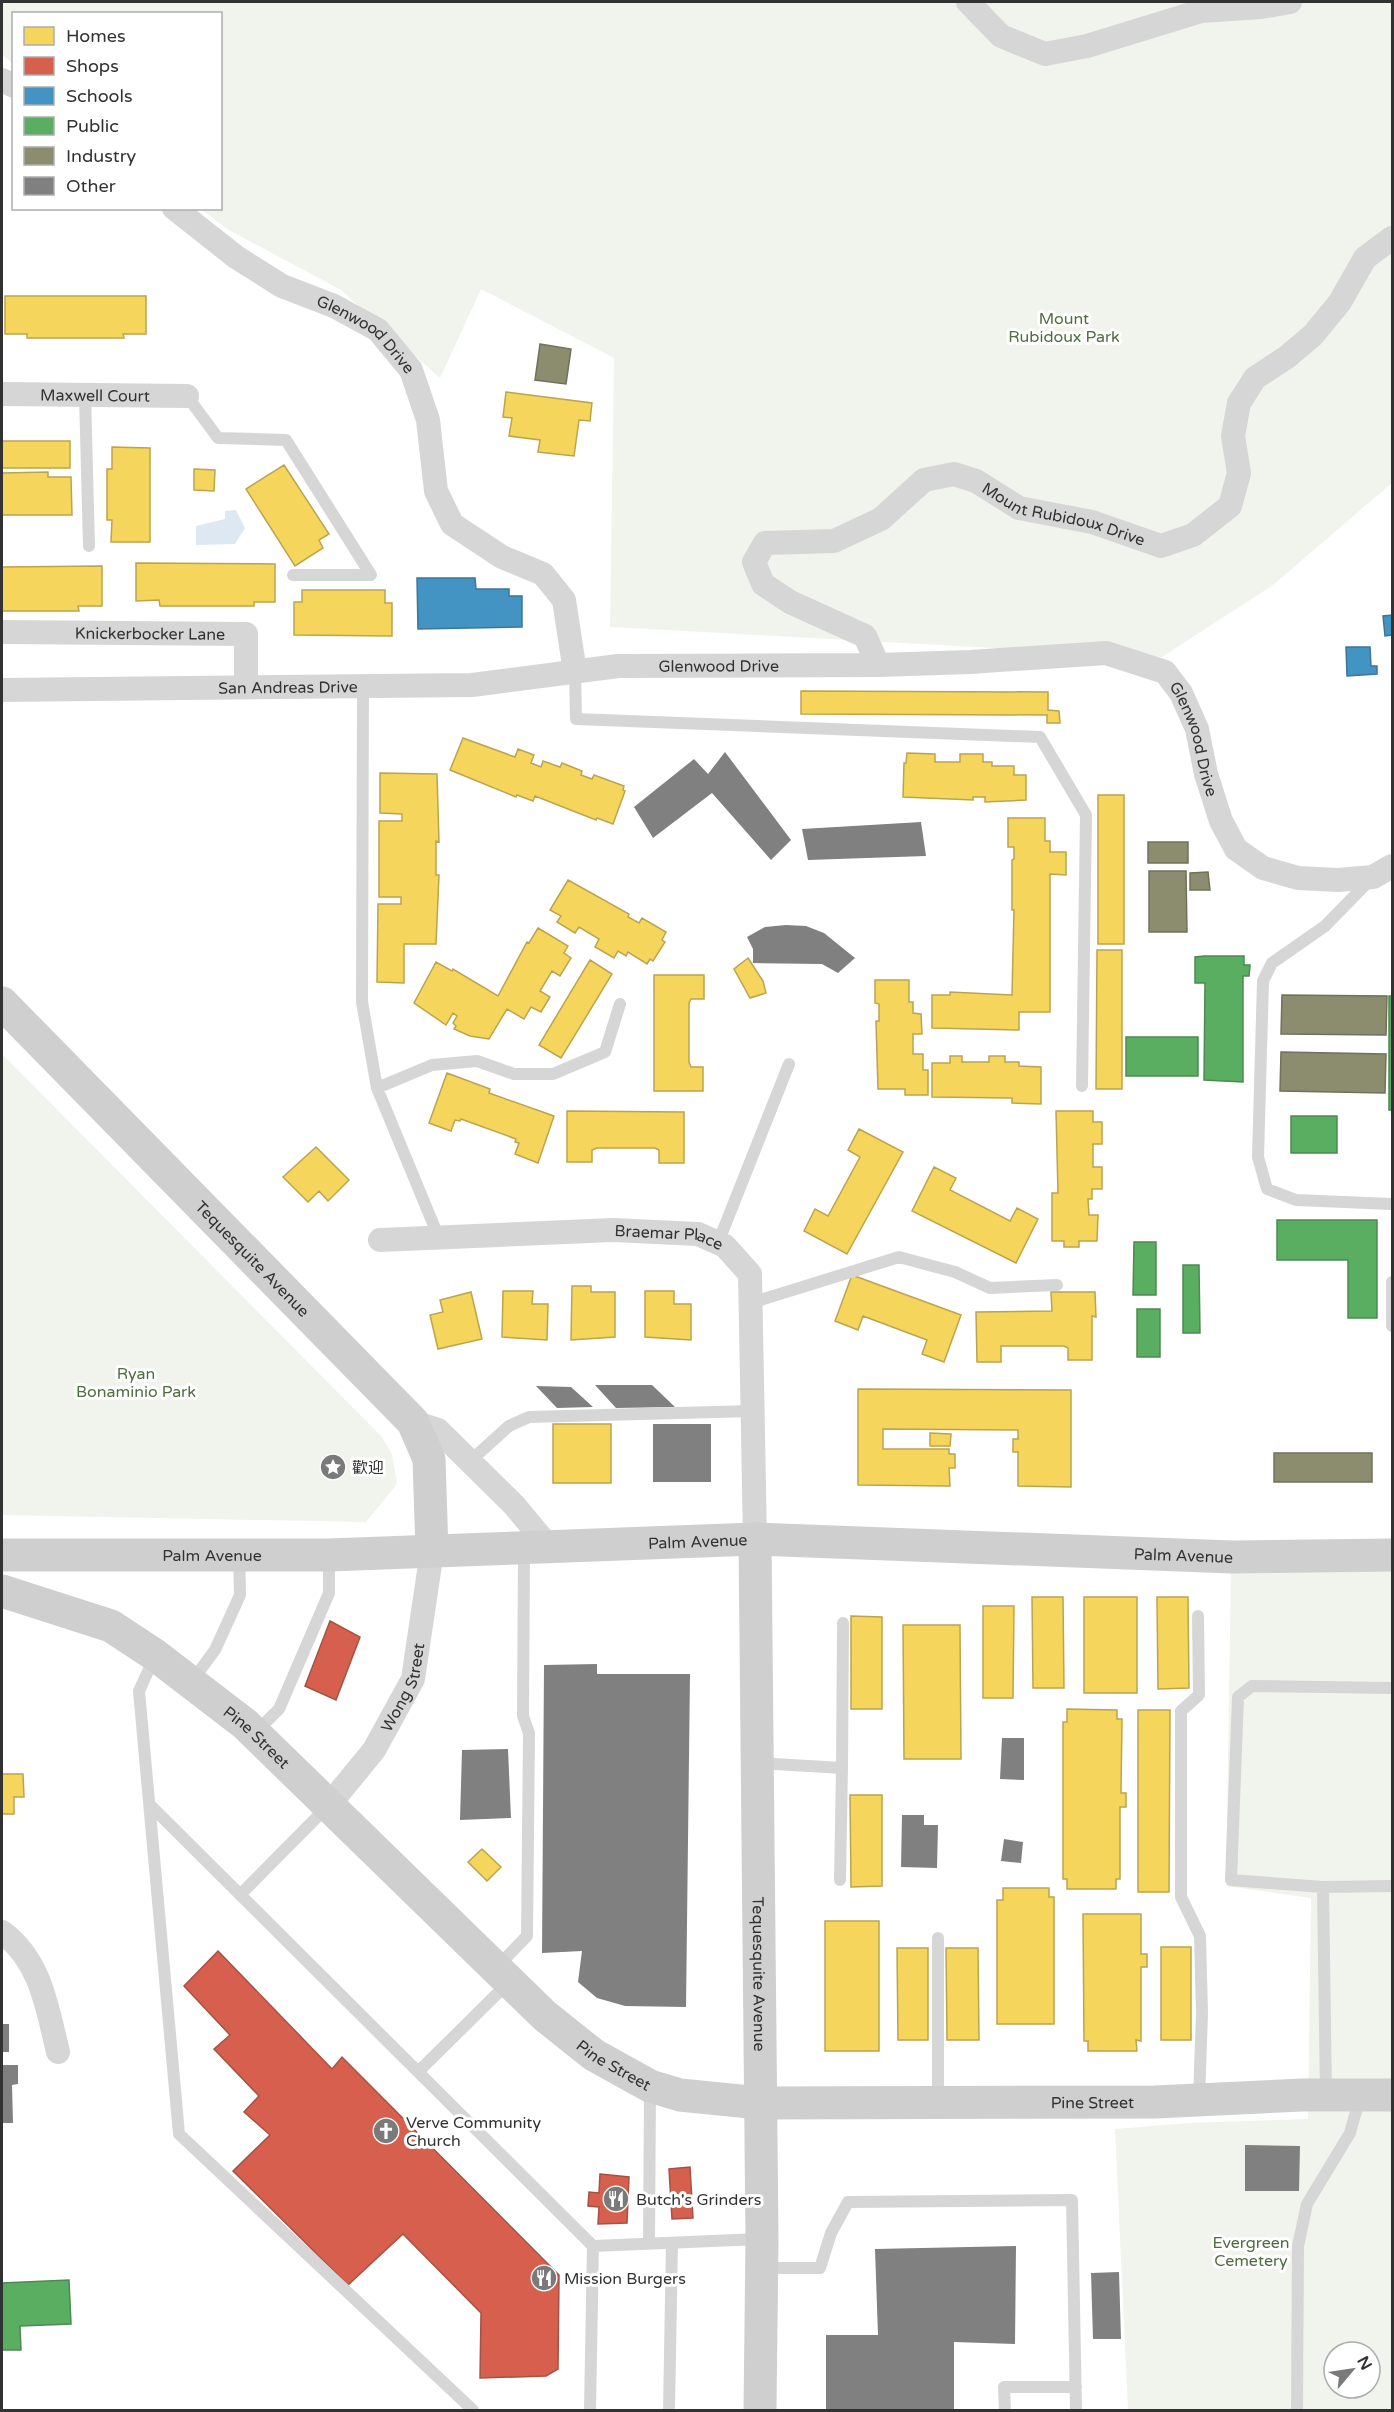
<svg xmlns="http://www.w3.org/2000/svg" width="1394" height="2412" font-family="'Varela Round','Noto Sans SC',sans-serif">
  <rect width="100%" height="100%" fill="#fff"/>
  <path fill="#f0f4ed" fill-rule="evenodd" d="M 2,2 L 1392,2 L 1392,483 L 1273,585 L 1162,657 L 610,627 L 614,358 L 481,289 L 440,378 L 341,290 L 227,229 L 201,209 L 220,208 L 220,14 L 14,14 L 13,64 L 2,54 Z
    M 2,1054 L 381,1436 L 392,1454 L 397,1484 L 366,1522 L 2,1515 Z
    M 1231,1568 L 1392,1568 L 1392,2410 L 1128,2410 L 1115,2129 L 1189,2123 L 1308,2119 L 1311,1898 L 1226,1886 ZM 1334,2352 L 1370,2352 L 1370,2388 L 1334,2388 Z"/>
  <path fill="#dde8f2" d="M 236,510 L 245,528 L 235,544 L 196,545 L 196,526 L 225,519 L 225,511 Z"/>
  <path fill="#f6d55c" stroke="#bba44f" stroke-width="1.5" d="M 5,296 L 146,296 L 146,334 L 123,334 L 124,338 L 27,338 L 27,334 L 5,334 Z
    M 506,392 L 592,403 L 590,421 L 579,420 L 574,456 L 538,452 L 540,440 L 509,436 L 512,418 L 503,417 Z
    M 2,441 L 70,441 L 70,468 L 2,468 Z
    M 112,447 L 150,448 L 150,542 L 111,542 L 112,520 L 107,520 L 107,469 L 112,469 Z
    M 284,465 L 329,534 L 319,540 L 323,548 L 295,566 L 246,489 Z
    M 194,469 L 215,470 L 214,491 L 194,490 Z
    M 48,472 L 48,477 L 71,477 L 72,515 L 2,515 L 2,473 Z
    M 136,563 L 275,564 L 275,602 L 254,602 L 254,606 L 160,606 L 159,600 L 136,601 Z
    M 102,566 L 102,606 L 78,606 L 79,611 L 2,611 L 2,567 Z
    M 302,590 L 385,590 L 385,603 L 392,603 L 392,636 L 294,635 L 294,602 L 302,602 Z
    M 801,691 L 1048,692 L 1048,710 L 1059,711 L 1060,723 L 1047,723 L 1047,715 L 801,714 Z
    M 463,738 L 515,757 L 518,749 L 534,755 L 531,763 L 541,767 L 543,761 L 560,767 L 562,763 L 582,771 L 581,775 L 592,779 L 594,775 L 624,786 L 623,790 L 625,791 L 613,824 L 597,818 L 596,820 L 535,796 L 533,801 L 517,795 L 516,797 L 450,770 Z
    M 907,753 L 935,754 L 935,762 L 960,762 L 960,754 L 983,754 L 983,762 L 992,762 L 992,766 L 1014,766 L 1014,775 L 1026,775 L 1026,800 L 985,802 L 985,797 L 973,797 L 973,800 L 903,797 L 904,763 L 906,763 Z
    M 380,773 L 437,774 L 439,842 L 436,841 L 436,875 L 439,875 L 436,944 L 404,944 L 404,983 L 377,982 L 378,904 L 401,904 L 401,897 L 379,897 L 379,821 L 402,821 L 402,814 L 380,813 Z
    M 1098,795 L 1124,795 L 1124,944 L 1098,944 Z
    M 1008,818 L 1045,818 L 1045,841 L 1050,841 L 1050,852 L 1066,852 L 1066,875 L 1050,874 L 1050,1012 L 1019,1012 L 1019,1030 L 932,1028 L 932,995 L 950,995 L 950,992 L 1012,995 L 1014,910 L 1012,910 L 1012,860 L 1014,859 L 1014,847 L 1008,847 Z
    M 568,880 L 629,914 L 628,917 L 639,923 L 642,918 L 666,932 L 662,940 L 665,942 L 653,961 L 650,959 L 647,964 L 628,952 L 626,956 L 618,951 L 614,958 L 595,947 L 599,939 L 579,927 L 575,933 L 557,922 L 561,916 L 550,910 Z
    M 538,928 L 568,946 L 564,953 L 571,958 L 560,976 L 552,971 L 540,991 L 550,997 L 541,1012 L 531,1007 L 524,1019 L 507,1009 L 489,1039 L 470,1036 L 454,1029 L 456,1026 L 453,1023 L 457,1016 L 453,1013 L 446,1025 L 414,1003 L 436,962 L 452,971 L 453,969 L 498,996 L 527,942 L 529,943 Z
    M 1097,950 L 1122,950 L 1122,1089 L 1096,1089 Z
    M 748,958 L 763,981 L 766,993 L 750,998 L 734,969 Z
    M 590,960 L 612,974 L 561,1058 L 539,1045 Z
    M 654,975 L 704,975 L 704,999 L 691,999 L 689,1003 L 689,1062 L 691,1067 L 703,1067 L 703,1091 L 654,1091 Z
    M 875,980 L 909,980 L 909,1002 L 913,1002 L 913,1013 L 921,1014 L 922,1034 L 913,1034 L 913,1054 L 923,1054 L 923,1070 L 928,1070 L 928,1095 L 905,1095 L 905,1089 L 878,1089 L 876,1021 L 879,1021 L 879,1004 L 875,1003 Z
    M 950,1056 L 962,1056 L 962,1062 L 989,1062 L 989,1056 L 1005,1056 L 1005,1062 L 1019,1062 L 1019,1066 L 1041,1067 L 1041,1104 L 1012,1103 L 1012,1098 L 932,1097 L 932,1063 L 950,1063 Z
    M 447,1073 L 490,1089 L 489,1093 L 554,1116 L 538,1163 L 515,1154 L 519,1143 L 515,1142 L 516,1139 L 461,1119 L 460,1121 L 455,1120 L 451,1131 L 429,1123 Z
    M 567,1111 L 684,1112 L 684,1163 L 659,1163 L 659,1150 L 655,1148 L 597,1148 L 592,1150 L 592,1162 L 567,1162 Z
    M 1056,1111 L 1093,1111 L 1093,1122 L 1102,1122 L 1102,1144 L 1093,1144 L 1093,1167 L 1102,1167 L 1102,1189 L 1092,1189 L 1092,1199 L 1088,1199 L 1089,1215 L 1098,1215 L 1097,1241 L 1079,1241 L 1079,1247 L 1064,1247 L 1064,1241 L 1052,1241 L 1052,1193 L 1058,1193 Z
    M 859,1129 L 903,1152 L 847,1254 L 804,1231 L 815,1209 L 828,1216 L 860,1157 L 848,1150 Z
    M 316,1147 L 349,1180 L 328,1201 L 319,1191 L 308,1202 L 283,1177 Z
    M 934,1167 L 956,1178 L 950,1190 L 1010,1221 L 1017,1208 L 1038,1219 L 1016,1263 L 912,1211 Z
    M 852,1275 L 961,1315 L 944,1362 L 922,1354 L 927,1340 L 863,1316 L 858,1330 L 835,1321 Z
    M 572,1286 L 591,1286 L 591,1292 L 615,1292 L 615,1337 L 571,1340 Z
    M 503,1291 L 533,1291 L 532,1304 L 548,1304 L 547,1340 L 502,1337 Z
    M 645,1291 L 674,1291 L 674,1304 L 691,1304 L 691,1340 L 645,1337 Z
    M 471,1292 L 482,1339 L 438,1349 L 430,1315 L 443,1312 L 440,1300 Z
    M 1051,1292 L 1095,1292 L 1096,1317 L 1092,1316 L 1092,1360 L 1068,1360 L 1068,1348 L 1064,1346 L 1001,1346 L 1001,1362 L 977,1362 L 976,1312 L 1052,1311 Z
    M 858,1389 L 1071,1390 L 1071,1487 L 1018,1486 L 1018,1452 L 1013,1452 L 1013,1439 L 1018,1439 L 1018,1430 L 883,1429 L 883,1449 L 949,1449 L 949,1454 L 955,1454 L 955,1468 L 949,1468 L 950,1486 L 858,1485 Z
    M 553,1424 L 611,1424 L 611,1483 L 553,1483 Z
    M 930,1433 L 951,1434 L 950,1446 L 930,1446 Z
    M 1032,1597 L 1063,1597 L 1064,1688 L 1033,1688 Z
    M 1084,1597 L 1137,1597 L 1137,1693 L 1084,1693 Z
    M 1157,1597 L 1188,1597 L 1189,1688 L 1158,1689 Z
    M 983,1606 L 1014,1606 L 1013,1698 L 983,1698 Z
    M 851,1616 L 882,1617 L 882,1709 L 851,1709 Z
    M 903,1625 L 960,1625 L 961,1759 L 904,1759 Z
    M 1067,1709 L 1117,1710 L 1117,1719 L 1122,1719 L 1121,1793 L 1126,1793 L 1126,1807 L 1120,1807 L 1120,1879 L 1116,1879 L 1116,1889 L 1067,1889 L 1067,1879 L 1063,1879 L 1063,1722 L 1067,1722 Z
    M 1138,1710 L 1170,1710 L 1169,1892 L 1138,1892 Z
    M 2,1774 L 23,1774 L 24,1797 L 14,1797 L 14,1814 L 2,1814 Z
    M 850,1795 L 882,1795 L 882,1886 L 851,1887 Z
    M 482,1849 L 501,1867 L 487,1881 L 468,1862 Z
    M 1003,1888 L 1049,1888 L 1049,1897 L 1054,1897 L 1054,2024 L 997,2024 L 997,1900 L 1003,1900 Z
    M 1083,1914 L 1141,1914 L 1141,1954 L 1147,1954 L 1147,1967 L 1141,1967 L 1141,2041 L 1136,2040 L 1137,2051 L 1088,2051 L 1088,2041 L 1084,2041 Z
    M 825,1921 L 879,1921 L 879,2051 L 825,2051 Z
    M 1161,1947 L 1191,1947 L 1191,2040 L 1161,2040 Z
    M 897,1948 L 928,1948 L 928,2040 L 898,2040 Z
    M 946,1948 L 978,1948 L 979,2040 L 947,2040 Z"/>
  <path fill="#d6604d" stroke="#a55245" stroke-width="1.5" d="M 330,1621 L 360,1637 L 336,1700 L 305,1686 Z
    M 218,1951 L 332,2069 L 342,2057 L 559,2275 L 558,2369 L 546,2376 L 480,2378 L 481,2313 L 403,2234 L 348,2285 L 233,2171 L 270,2135 L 244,2112 L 259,2096 L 214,2049 L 230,2035 L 184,1986 Z
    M 690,2167 L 693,2218 L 672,2219 L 669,2169 Z
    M 600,2174 L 629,2177 L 627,2223 L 598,2224 L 599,2207 L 588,2206 L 589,2192 L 599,2193 Z"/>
  <path fill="#4393c3" stroke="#3e7698" stroke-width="1.5" d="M 417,578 L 475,578 L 476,589 L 509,589 L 509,596 L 522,596 L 522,627 L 418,629 Z
    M 1392,615 L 1392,635 L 1385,636 L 1383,616 Z
    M 1346,647 L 1370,647 L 1371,666 L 1377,666 L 1377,674 L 1347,676 Z"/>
  <path fill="#5aae61" stroke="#4e8953" stroke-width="1.5" d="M 1204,956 L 1244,956 L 1244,965 L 1250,965 L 1249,976 L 1243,976 L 1243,1082 L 1204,1080 L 1205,983 L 1195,983 L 1195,957 Z
    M 1389,996 L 1392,996 L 1392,1110 L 1389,1110 Z
    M 1126,1037 L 1198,1037 L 1198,1076 L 1126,1076 Z
    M 1291,1116 L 1337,1116 L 1337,1153 L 1291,1153 Z
    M 1277,1220 L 1377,1220 L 1377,1318 L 1348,1318 L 1348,1260 L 1277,1260 Z
    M 1134,1242 L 1156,1242 L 1156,1295 L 1133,1295 Z
    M 1183,1265 L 1199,1265 L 1200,1333 L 1183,1333 Z
    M 1137,1309 L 1160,1309 L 1160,1357 L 1137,1357 Z
    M 69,2280 L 71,2324 L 20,2326 L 21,2350 L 2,2350 L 2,2283 Z"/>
  <path fill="#8c8c6e" stroke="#71715c" stroke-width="1.5" d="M 540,344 L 571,349 L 566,384 L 535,380 Z
    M 1148,842 L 1188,842 L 1188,863 L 1148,863 Z
    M 1149,871 L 1186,871 L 1187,932 L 1149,932 Z
    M 1208,872 L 1210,890 L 1190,890 L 1190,873 Z
    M 1282,995 L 1387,996 L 1386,1035 L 1281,1034 Z
    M 1281,1052 L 1386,1054 L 1385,1093 L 1280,1091 Z
    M 1274,1453 L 1372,1453 L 1372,1482 L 1274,1482 Z"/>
  <path fill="#808080" d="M 725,752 L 791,840 L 771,860 L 712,793 L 653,838 L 634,807 L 694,759 L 708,774 Z
    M 921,822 L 926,856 L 808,860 L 802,829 Z
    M 786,925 L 806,926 L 824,933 L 855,958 L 838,973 L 822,964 L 753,963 L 753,949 L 747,937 L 765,927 Z
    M 595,1385 L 652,1385 L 675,1407 L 616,1408 Z
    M 536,1386 L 571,1387 L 593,1407 L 557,1408 Z
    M 653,1424 L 711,1424 L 711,1482 L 653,1482 Z
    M 597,1664 L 597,1674 L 690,1674 L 686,2007 L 625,2006 L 597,1998 L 578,1982 L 582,1951 L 542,1953 L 544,1665 Z
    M 1002,1738 L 1024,1738 L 1024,1780 L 1000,1779 Z
    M 508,1749 L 511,1818 L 460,1820 L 462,1750 Z
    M 902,1815 L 924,1815 L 924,1825 L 938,1825 L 937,1868 L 901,1867 Z
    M 1004,1839 L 1023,1842 L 1021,1863 L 1001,1861 Z
    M 2,2024 L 9,2024 L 9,2052 L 2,2052 Z
    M 2,2065 L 18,2065 L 18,2084 L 12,2085 L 13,2123 L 2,2123 Z
    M 1245,2145 L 1300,2146 L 1299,2191 L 1245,2191 Z
    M 1016,2246 L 1015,2344 L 954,2342 L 954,2410 L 826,2410 L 826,2335 L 878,2335 L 875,2249 Z
    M 1119,2272 L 1121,2339 L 1093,2339 L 1091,2273 Z"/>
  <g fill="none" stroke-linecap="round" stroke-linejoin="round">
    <path stroke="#d6d6d6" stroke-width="12" d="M 85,395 L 89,546
      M 187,396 L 218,438 L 286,440 L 371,575 L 293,575
      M 575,672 L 576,719 L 1040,737 L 1086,815 L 1082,1086
      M 363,686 L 362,1002 L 377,1088 L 439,1238
      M 1370,880 L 1325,926 L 1272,963 L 1263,981 L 1258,1157 L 1267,1189 L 1296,1200 L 1392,1204
      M 377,1088 L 432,1065 L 477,1061 L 514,1074 L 553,1074 L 605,1052 L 620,1004
      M 718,1243 L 789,1064
      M 1392,1282 L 1392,1326
      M 751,1303 L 899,1257 L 955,1272 L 990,1288 L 1057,1285
      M 469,1462 L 509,1426 L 529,1417 L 753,1411
      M 1198,1616 L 1199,1695 L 1181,1711 L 1181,1897 L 1200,1936 L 1202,2013 L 1199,2099
      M 155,1656 L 139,1691 L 179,2134 L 473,2410
      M 192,1681 L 215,1650 L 240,1595 L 239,1555
      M 256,1732 L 279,1709 L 329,1593 L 329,1557
      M 759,1763 L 842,1768 L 843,1623
      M 150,1805 L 593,2246 L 760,2239
      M 840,1880 L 842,1768
      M 1323,1887 L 1231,1880 L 1238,1697 L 1252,1686 L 1392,1688
      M 240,1895 L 328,1806
      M 938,1938 L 938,2102
      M 497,1967 L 527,1936 L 529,1733 L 523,1716 L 524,1549
      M 418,2072 L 508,1983
      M 1326,2094 L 1323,1887 L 1392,1886
      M 649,2244 L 650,2088
      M 764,2268 L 820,2268 L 831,2233 L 848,2202 L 1072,2200 L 1076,2410
      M 590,2410 L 593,2246
      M 669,2410 L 672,2243
      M 1005,2410 L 1004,2387 L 1076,2387
      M 1297,2410 L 1298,2246 L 1307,2204 L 1350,2133 L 1360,2097"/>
    <g stroke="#d6d6d6" stroke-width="24">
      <path d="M 968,2 L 1001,36 L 1045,54 L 1087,46 L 1201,11 L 1261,7 L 1290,2"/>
      <path d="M 2,80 L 14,86"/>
      <path id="s1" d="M 174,208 L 236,257 L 282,286 L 334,306 L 378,330 L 411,370 L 428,420 L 436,491 L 452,524 L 502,557 L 543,574 L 564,600 L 575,672"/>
      <path id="s2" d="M 2,394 L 187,396"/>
      <path id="s3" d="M 2,632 L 246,634 L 246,687"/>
      <path id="s4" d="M 878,665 L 865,636 L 790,602 L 763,584 L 754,562 L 765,543 L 834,541 L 881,519 L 924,480 L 954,474 L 976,481 L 1019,508 L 1092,522 L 1161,546 L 1193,535 L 1230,506 L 1239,473 L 1233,436 L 1239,403 L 1255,378 L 1287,357 L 1313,335 L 1340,302 L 1365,258 L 1392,238"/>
      <path id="s5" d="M 2,690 L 472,685 L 618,666 L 878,665 L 970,662 L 1106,653 L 1165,672 L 1181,693 L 1197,729 L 1206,774 L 1221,821 L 1236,849 L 1263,868 L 1298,878 L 1338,880 L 1373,877 L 1392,866"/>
      <path id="s6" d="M 380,1240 L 613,1230 L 698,1234 L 725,1246 L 750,1274 L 755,1539"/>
      <path d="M 413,1422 L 438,1430 L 514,1505 L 549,1547"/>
      <path id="s7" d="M 329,1805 L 374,1750 L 413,1679 L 432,1551"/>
      <path d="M 2,1932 C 41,1961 47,2007 58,2052"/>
    </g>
    <g stroke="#cfcfcf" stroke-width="33">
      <path id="s8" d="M 2,1003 L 413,1422 L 429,1459 L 432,1551"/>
      <path id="s9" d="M 755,1539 L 762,2239 L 760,2410"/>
      <path id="s10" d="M 2,1555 L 329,1555 L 755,1539 L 1232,1557 L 1392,1555"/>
      <path id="s11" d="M 2,1591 L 111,1626 L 155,1655 L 245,1724 L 545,2016 L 594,2055 L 650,2086 L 680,2095 L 760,2103 L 1155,2102 L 1302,2095 L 1392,2095"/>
    </g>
  </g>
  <defs>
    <g id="sight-disc" transform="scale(1.35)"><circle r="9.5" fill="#7a7a7a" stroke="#fff"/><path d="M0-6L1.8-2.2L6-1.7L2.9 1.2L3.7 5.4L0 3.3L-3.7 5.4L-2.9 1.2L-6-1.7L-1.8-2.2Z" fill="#fff"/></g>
    <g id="church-disc" transform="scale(1.35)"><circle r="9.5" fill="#7a7a7a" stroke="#fff"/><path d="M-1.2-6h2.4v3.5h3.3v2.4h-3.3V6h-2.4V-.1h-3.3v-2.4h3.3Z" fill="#fff"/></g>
    <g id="restaurant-disc" transform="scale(1.35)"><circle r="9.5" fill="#7a7a7a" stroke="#fff"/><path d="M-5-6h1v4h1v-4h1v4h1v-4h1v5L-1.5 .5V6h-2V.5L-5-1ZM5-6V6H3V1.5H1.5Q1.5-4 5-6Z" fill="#fff"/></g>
  </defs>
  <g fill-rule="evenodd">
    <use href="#sight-disc" x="333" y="1467"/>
    <use href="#church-disc" x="386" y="2131"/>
    <use href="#restaurant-disc" x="616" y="2199"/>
    <use href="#restaurant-disc" x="544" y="2278"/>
  </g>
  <g text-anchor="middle" stroke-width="6" stroke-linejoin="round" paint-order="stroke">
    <g font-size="16" fill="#506d40" stroke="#fff">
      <text x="1064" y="324">Mount<tspan x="1064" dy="18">Rubidoux Park</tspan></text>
      <text x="136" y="1379">Ryan<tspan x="136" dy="18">Bonaminio Park</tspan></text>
      <text x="1251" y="2248">Evergreen<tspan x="1251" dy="18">Cemetery</tspan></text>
    </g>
    <g font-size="16" fill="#323232" stroke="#fff">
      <text dy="6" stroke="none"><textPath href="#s1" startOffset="232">Glenwood Drive</textPath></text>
      <text dy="6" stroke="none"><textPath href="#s2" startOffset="93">Maxwell Court</textPath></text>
      <text dy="6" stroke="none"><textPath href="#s4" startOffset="520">Mount Rubidoux Drive</textPath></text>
      <text dy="6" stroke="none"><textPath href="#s3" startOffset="148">Knickerbocker Lane</textPath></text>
      <text dy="6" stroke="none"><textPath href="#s5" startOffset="718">Glenwood Drive</textPath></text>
      <text dy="6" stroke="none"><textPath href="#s5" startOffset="286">San Andreas Drive</textPath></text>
      <text dy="6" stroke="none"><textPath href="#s5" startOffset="1242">Glenwood Drive</textPath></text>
      <text dy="6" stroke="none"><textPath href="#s6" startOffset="290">Braemar Place</textPath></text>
      <text dy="6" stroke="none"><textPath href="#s8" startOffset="358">Tequesquite Avenue</textPath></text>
      <text dy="6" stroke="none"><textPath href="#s10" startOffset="696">Palm Avenue</textPath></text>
      <text dy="6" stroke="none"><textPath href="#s10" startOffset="210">Palm Avenue</textPath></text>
      <text dy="6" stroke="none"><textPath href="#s10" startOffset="1182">Palm Avenue</textPath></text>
      <text dy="6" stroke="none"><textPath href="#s7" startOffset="141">Wong Street</textPath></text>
      <text dy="6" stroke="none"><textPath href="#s11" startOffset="298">Pine Street</textPath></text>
      <text dy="6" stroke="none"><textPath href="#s9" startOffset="435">Tequesquite Avenue</textPath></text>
      <text dy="6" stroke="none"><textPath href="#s11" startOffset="784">Pine Street</textPath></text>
      <text dy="6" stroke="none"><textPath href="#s11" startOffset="1270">Pine Street</textPath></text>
    </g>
    <g font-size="16" fill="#323232" stroke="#fff" text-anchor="start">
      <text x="352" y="1473">歡迎</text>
      <text x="406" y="2128">Verve Community<tspan x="406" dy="18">Church</tspan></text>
      <text x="636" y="2205">Butch's Grinders</text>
      <text x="564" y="2284">Mission Burgers</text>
    </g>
  </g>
  <rect width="1394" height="2412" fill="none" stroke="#323232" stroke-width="6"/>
  <rect x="12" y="12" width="210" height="198" fill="#ffffff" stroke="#adadad" stroke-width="1.5"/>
  <rect x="24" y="27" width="30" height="18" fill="#f6d55c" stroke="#adadad" stroke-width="1.5"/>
  <text x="66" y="42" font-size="18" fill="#323232">Homes</text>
  <rect x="24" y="57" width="30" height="18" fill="#d6604d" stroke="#adadad" stroke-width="1.5"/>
  <text x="66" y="72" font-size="18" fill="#323232">Shops</text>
  <rect x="24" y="87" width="30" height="18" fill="#4393c3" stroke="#adadad" stroke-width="1.5"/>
  <text x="66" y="102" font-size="18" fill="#323232">Schools</text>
  <rect x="24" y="117" width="30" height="18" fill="#5aae61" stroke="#adadad" stroke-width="1.5"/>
  <text x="66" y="132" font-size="18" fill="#323232">Public</text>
  <rect x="24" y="147" width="30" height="18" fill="#8c8c6e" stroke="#adadad" stroke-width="1.5"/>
  <text x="66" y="162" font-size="18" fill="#323232">Industry</text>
  <rect x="24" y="177" width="30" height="18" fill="#808080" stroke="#adadad" stroke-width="1.5"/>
  <text x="66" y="192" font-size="18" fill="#323232">Other</text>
  <g transform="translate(1352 2370) rotate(61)"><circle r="28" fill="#ffffff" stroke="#adadad" stroke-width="1.5"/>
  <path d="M0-4.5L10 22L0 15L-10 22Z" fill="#7a7a7a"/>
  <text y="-9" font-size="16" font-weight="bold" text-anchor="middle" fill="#323232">N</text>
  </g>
</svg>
